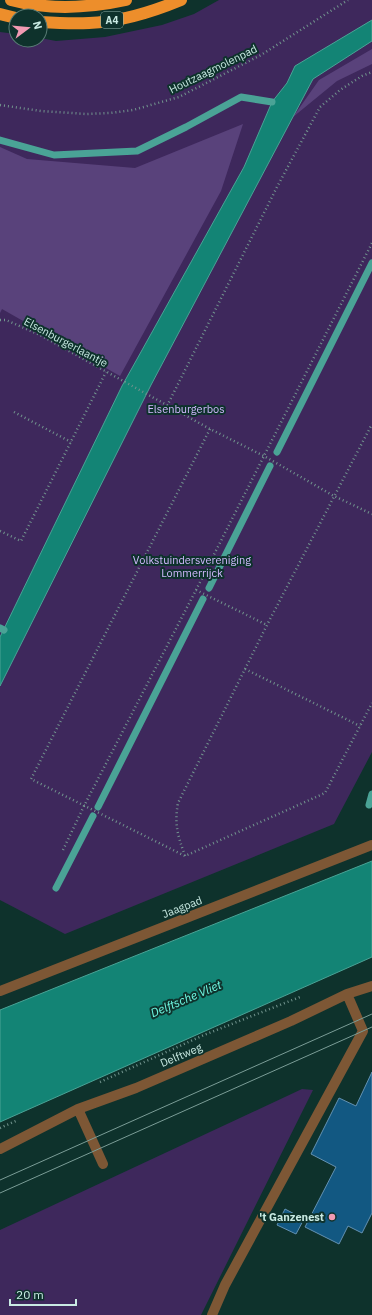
<svg xmlns="http://www.w3.org/2000/svg" width="372" height="1315" font-family="'IBM Plex Sans',sans-serif">
  <rect width="100%" height="100%" fill="#0e322c"/>
  <path fill="#3e285c" d="M 219,0 L 372,0 L 372,752 L 334,824 L 65,934 L 0,900 L 0,32 L 16,34 L 16,40 L 40,40 L 40,38 L 56,41 L 105,37 L 162,25 L 194,14 Z
    M 302,1089 L 313,1090 L 201,1315 L 0,1315 L 0,1230 Z"/>
  <path fill="#59427b" d="M 372,49 L 372,64 L 337,81 L 293,117 L 319,80 Z
    M 243,124 L 221,191 L 120,376 L 2,309 L 0,313 L 0,147 L 27,159 L 135,168 Z"/>
  <path fill="#138475" stroke="#4aa396" d="M 372,20 L 372,41 L 313,79 L 151,385 L 0,686 L 0,637 L 122,386 L 244,167 L 272,102 L 287,83 L 295,66 Z
    M 372,861 L 372,957 L 0,1122 L 0,1010 Z"/>
  <g fill="none" stroke-linecap="round" stroke-linejoin="round">
    <path stroke="#4aa396" stroke-width="7" d="M 0,140 L 54,155 L 137,151 L 186,127 L 241,97 L 272,102
      M 277,452 L 372,263
      M 209,588 L 270,466
      M 0,628 L 4,630
      M 369,805 L 372,794
      M 98,807 L 203,599
      M 56,888 L 93,816"/>
  </g>
  <path fill="#125882" stroke="#6391b2" d="M 372,1072 L 372,1213 L 362,1233 L 348,1226 L 339,1244 L 305,1227 L 336,1167 L 311,1154 L 339,1098 L 356,1106 Z
    M 285,1209 L 304,1219 L 296,1234 L 277,1225 Z"/>
  <g fill="none" stroke-linecap="round" stroke-linejoin="round">
    <path stroke="#72948e" stroke-width="2.5" stroke-dasharray="1 3" stroke-linecap="butt" d="M 0,105 L 41,111 L 86,114 L 110,113 L 133,110 L 179,97 L 261,55 L 348,0
      M 0,320 L 6,320 L 40,335 L 210,429 L 264,456 L 334,496 L 372,514
      M 167,406 L 277,187 L 320,107 L 340,90 L 362,76 L 372,72
      M 14,412 L 71,442
      M 210,429 L 31,779 L 185,856 L 325,793 L 372,703
      M 0,531 L 21,541 L 106,372
      M 196,590 L 267,625
      M 245,669 L 360,726
      M 63,850 L 84,806 L 196,590 L 372,243
      M 185,856 C 178,836 174,825 178,803 L 267,625 L 372,424
      M 100,1082 L 204,1035 L 300,997
      M 0,1128 L 18,1120"/>
    <path stroke="#7d5735" stroke-width="10" d="M 0,991 L 372,845
      M 78,1109 L 103,1164
      M 0,1149 L 78,1109 L 136,1088 L 291,1021 L 347,994 L 372,986
      M 212,1315 L 225,1285 L 363,1031 L 347,994"/>
    <path stroke="#ed8e2b" stroke-width="12" d="M 11,0 C 48,10 89,8 126,0
      M 0,14 L 16,18
      M 40,22 C 56,23 73,24 89,23 C 120,22 152,12 181,0"/>
    <path stroke="#7b9d97" stroke-width="1" d="M 0,1180 L 372,1014
      M 0,1193 L 372,1027"/>
  </g>
  <circle fill="#f19ab3" stroke="#0e322c" stroke-width="1.5" cx="332" cy="1217" r="4"/>
  <g text-anchor="middle" stroke-width="4" stroke-linejoin="round" paint-order="stroke">
    <rect fill="#0e322c" stroke="#91b3ac" stroke-width="1" x="101" y="12" width="22" height="16" rx="3"/>
    <g font-size="10" font-weight="bold" fill="#c9eae3">
      <text x="112" y="24">A4</text>
    </g>
    <g font-size="11" fill="#c9eae3" stroke="#0e322c">
      <text transform="translate(213 69) rotate(-26)" y="4">Houtzaagmolenpad</text>
      <text transform="translate(66 342) rotate(28)" y="4">Elsenburgerlaantje</text>
      <text transform="translate(182 907) rotate(-21)" y="4">Jaagpad</text>
      <text transform="translate(181 1055) rotate(-23)" y="4">Delftweg</text>
    </g>
    <g font-size="11" fill="#d3b9ff" stroke="#0e322c">
      <text x="186" y="413">Elsenburgerbos</text>
      <text x="192" y="564">Volkstuindersvereniging<tspan x="192" dy="13">Lommerrijck</tspan></text>
    </g>
    <g font-size="11" font-weight="bold" fill="#c9eae3" stroke="#0e322c" text-anchor="end">
      <text x="324" y="1221">'t Ganzenest</text>
    </g>
    <g font-size="12" font-style="italic" fill="#70fae4" stroke="#0e322c">
      <text transform="translate(186 999) rotate(-23)" y="4">Delftsche Vliet</text>
    </g>
  </g>
  <g transform="translate(28 28) rotate(74)"><circle r="19" fill="#0e322c" stroke="#597c75"/>
  <path d="M0-3L7 15L0 10L-7 15Z" fill="#f19ab3"/>
  <text y="-6" font-size="11" font-weight="bold" text-anchor="middle" fill="#c9eae3">N</text>
  </g>
  <path d="M10 1299v6h66v-6" fill="none" stroke="#c9eae3" stroke-width="2"/>
  <text x="16" y="1299" font-size="12" fill="#c9eae3" stroke="#0e322c" stroke-width="3" paint-order="stroke">20 m</text>
</svg>
